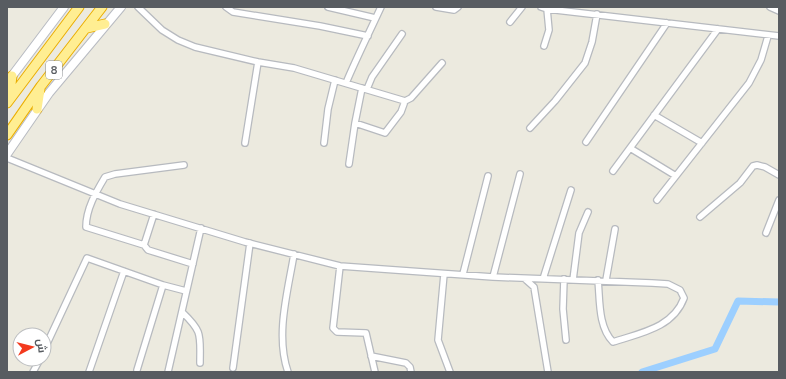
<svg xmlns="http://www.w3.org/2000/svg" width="786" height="379" font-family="Mulish,Cairo,sans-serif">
  <rect width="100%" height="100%" fill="#eceadf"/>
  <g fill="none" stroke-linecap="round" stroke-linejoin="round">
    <path stroke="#9ccfff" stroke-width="7" d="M 642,372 L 715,349 L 738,301 L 779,302"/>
    <g stroke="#b7babf" stroke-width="8">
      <path id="minor" d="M 138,7 L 162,30 L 178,40 L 195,47 L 258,62 L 294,68 L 405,101 L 411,98 L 442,63
        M 226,7 L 233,12 L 320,26 L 368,36
        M 328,7 L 375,18
        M 436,7 L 454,10 L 458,7
        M 541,7 L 547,9 L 779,36
        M 770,7 L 779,11
        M 510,22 L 522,7
        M 544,46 L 549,30 L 547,9
        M 346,83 C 357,57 369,33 381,7
        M 367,89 L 372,77 L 402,34
        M 654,115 L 702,143
        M 355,123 L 385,133 L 401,112 L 405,101
        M 530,128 L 555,101 L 585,63 L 592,42 L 597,14
        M 586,142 L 667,23
        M 245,143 L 258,62
        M 324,143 L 328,109 L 335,80
        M 630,148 L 676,176
        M 7,158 L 120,204 L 245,242 L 340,266 L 493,277 L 652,283 L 668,284 L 680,290 L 684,298 C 673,328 640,333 613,342 C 598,327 600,300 598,280
        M 349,164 L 355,123 L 362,88
        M 613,171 L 718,29
        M 657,200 L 749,83 L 761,60 L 768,36
        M 154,214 L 144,245 L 148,250 L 193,264
        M 700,217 L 740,183 L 753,166 L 757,165 L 765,167 L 779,175
        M 766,233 L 779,200
        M 144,245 L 86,227 C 86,209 96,192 105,177 L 115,174 L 184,165
        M 340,266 L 333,328 L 337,332 L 366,333 L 375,372
        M 444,274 L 438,340 L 450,372
        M 463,274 L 488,176
        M 493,277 L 520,174
        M 525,279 L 534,287 L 548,372
        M 543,279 L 571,190
        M 564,279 L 563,309 L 566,340
        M 573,280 L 579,233 L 588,212
        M 606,280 L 615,229
        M 182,312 C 203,332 200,335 200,363
        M 44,350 L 87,258 L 163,285
        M 371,356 L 406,363 L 410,367 L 411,372
        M 233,368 L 250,243
        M 137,370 L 163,285 L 186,291
        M 33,372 L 40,359
        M 89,372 L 124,271
        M 168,372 L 201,228
        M 288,372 C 275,335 288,291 294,254"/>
    </g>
    <g stroke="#b8bbc2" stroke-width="10">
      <path id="secondary" d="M 9,80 L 64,7
        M 7,154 L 49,93 L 121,7"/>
    </g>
    <g stroke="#ebae00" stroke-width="11">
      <path id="trunk" d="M 87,28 L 105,24
        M 9,100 L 12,76
        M 7,103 L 79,7
        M 37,109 L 40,89
        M 7,135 L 41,86 L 102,7"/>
    </g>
    <use href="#minor" stroke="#fff" stroke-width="5.5"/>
    <use href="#secondary" stroke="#fff" stroke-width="8"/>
    <use href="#trunk" stroke="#ffee92" stroke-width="9"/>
  </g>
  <g text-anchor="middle" stroke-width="3" stroke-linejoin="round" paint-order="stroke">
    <rect fill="#fff" stroke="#8a8d90" stroke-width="1" x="46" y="61" width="16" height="18" rx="3"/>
    <g font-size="11" font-weight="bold" fill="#585c61">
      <text x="54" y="74">8</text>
    </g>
  </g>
  <rect width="786" height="379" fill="none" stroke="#585c61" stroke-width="16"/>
  <g transform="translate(32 347) rotate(83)"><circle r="19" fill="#ffffff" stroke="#bcbec0"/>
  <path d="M0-3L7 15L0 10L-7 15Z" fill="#f33a1e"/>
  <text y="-6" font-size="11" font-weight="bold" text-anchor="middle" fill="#585c61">ش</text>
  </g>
</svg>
